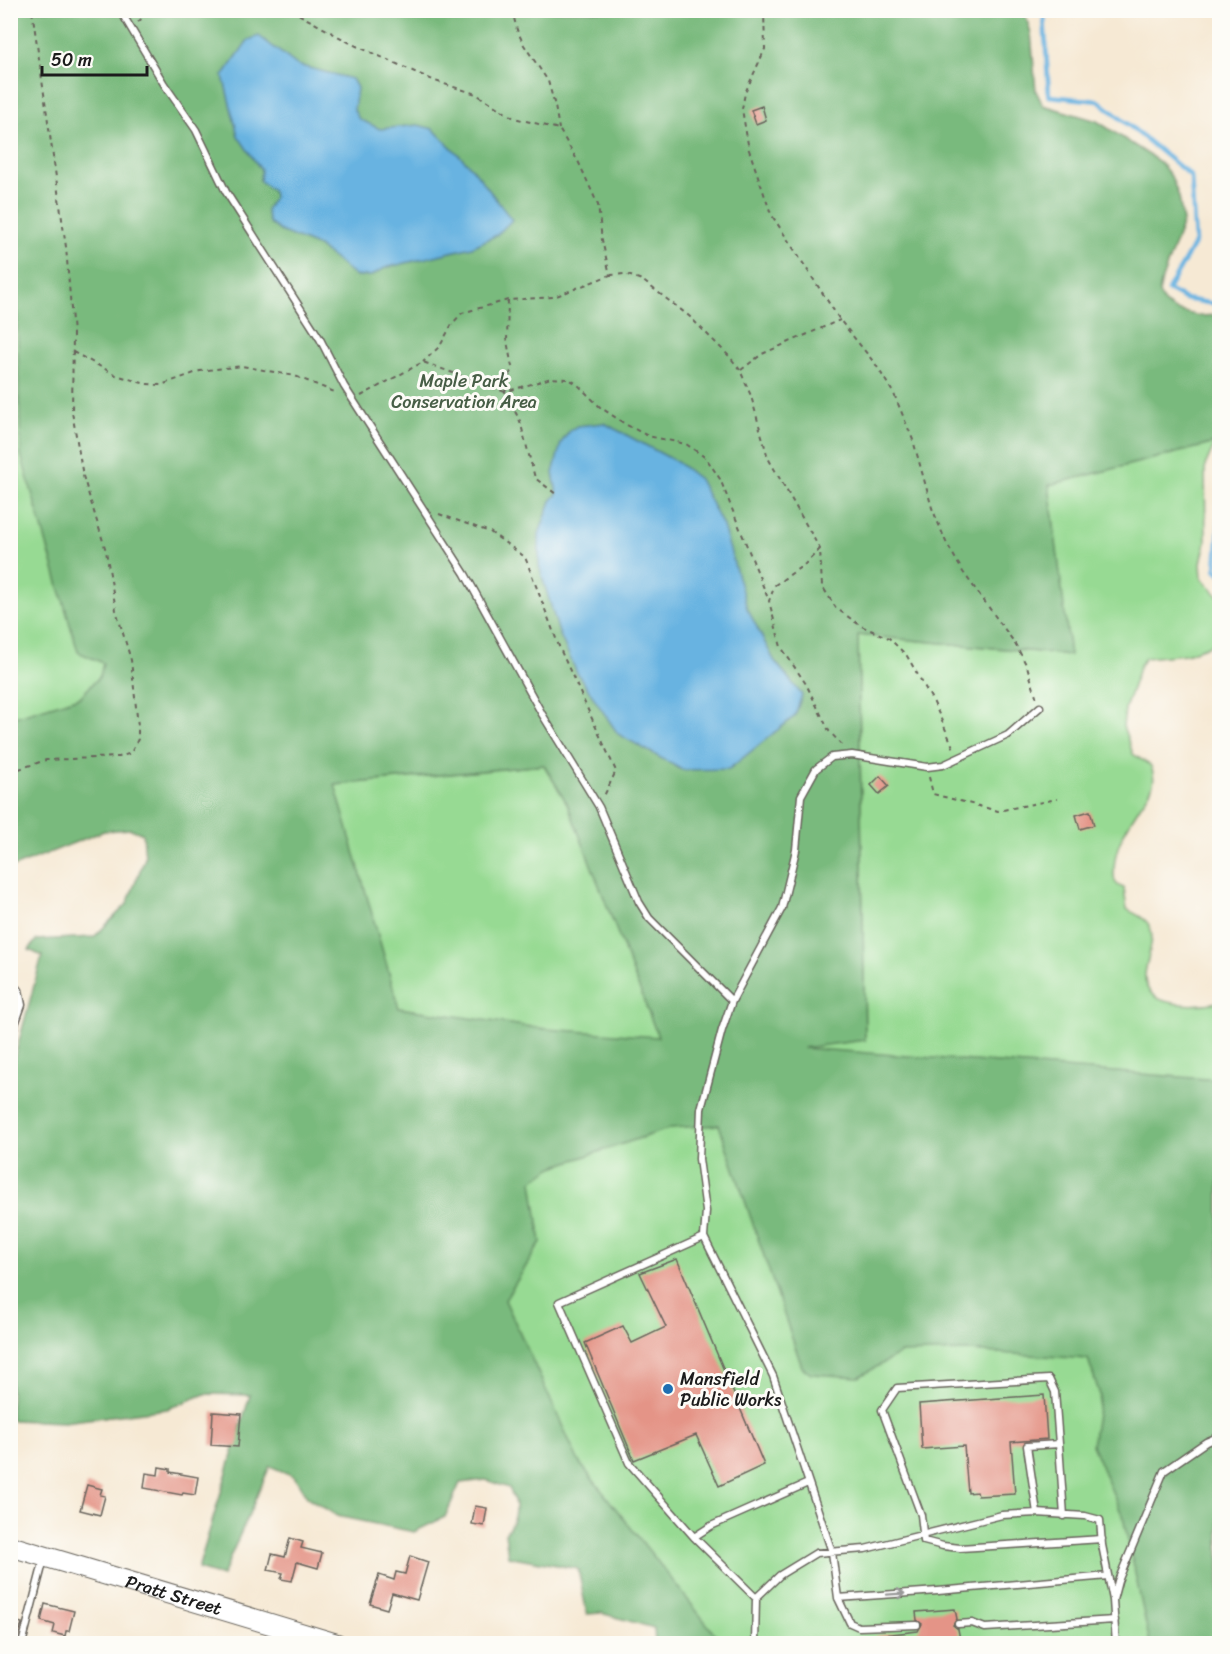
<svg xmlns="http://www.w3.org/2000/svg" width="1230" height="1654" font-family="Sriracha,sans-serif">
  <rect width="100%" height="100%" fill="#fdfcf7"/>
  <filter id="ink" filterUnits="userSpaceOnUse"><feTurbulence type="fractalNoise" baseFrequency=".0167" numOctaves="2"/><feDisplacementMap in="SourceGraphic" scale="12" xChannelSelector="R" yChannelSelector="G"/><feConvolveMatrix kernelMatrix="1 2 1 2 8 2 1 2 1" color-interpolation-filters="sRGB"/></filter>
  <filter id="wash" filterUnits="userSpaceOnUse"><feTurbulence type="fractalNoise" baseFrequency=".008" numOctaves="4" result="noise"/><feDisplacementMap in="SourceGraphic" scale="24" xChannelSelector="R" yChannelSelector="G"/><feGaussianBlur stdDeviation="1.35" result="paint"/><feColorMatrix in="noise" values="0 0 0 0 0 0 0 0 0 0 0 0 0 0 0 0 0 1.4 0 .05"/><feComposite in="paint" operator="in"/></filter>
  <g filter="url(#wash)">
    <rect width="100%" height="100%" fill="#f6e9d4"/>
    <path fill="#97da93" stroke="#5a7b58" stroke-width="1.5" d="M 17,10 L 120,643 L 119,757 L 10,803 L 10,239 L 15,237 L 10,188 L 10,11 Z
      M 1215,443 L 1205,466 L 1206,541 L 1201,563 L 1202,578 L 1219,597 L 1219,640 L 1206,647 L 1186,654 L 1145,658 L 1140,665 L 1125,709 L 1123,726 L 1133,754 L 1151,766 C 1153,772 1155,778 1153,784 C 1151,793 1144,800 1139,808 C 1126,828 1114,847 1114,871 C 1114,880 1114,885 1124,888 L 1127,909 C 1134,914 1145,917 1149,925 C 1157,939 1145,962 1145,976 C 1144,1010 1198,1006 1219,1002 L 1219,1497 L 1180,1643 L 683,1643 L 156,802 L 544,765 L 567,803 L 865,1040 L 858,635 L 1069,655 L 1049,485 Z"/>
    <path fill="#79ba7d" stroke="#4a6b4c" stroke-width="1.5" fill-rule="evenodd" d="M 11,10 L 1024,11 L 1031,33 L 1036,91 L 1043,105 L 1097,121 L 1160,162 L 1171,176 L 1179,197 L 1183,222 L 1162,279 L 1159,293 L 1164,303 L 1175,310 L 1200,316 L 1219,315 L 1219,439 L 1215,443 L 1049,485 L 1070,655 L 858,635 L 865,1040 L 803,1048 L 1219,1080 L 1219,1643 L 1150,1643 L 1123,1517 L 1092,1445 L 1100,1395 L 1088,1359 L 968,1351 L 901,1353 L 859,1377 L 811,1374 L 802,1367 L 719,1125 L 671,1128 L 553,1167 L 532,1181 L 541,1242 L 505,1300 L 579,1462 L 722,1643 L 655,1643 L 654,1628 L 601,1613 L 587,1614 L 578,1569 L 508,1556 L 505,1533 C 517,1520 518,1503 509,1488 L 486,1480 L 460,1483 L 445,1517 L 414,1532 L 337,1516 L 307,1497 L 294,1476 L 270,1466 L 222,1576 L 198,1569 L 250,1395 L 205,1394 L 167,1409 L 64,1422 L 11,1420 L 10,1074 L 42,956 L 29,950 L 36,940 L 94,937 L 127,904 L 145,858 L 143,834 L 131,829 L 104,831 L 11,868 L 11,718 L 80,697 L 100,676 L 103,663 L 78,652 L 21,455 L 15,238 L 11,239 L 10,209 L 13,208 L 10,188 ZM 544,765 L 567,803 L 658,1037 L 546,1029 L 399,1008 L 335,785 Z"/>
    <path fill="#68b3e1" stroke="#42687e" stroke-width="1.5" d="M 259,36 L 297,65 L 352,79 L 357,88 L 354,110 L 359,119 L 380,129 L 418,125 L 433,129 L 473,169 L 512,220 L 497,235 L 472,247 L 385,268 L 371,276 L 356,276 L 319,247 L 280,231 L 269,222 L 266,210 L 274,197 L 273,191 L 260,181 L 261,170 L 238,136 L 223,76 L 248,40 Z
      M 604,423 L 677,462 L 699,479 L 723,526 L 747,608 L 774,660 L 802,695 L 795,716 L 729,769 L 682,770 L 618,734 L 577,673 L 559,633 L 539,566 L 539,534 L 551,501 L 557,494 L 553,473 L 561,443 L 570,430 L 577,426 Z"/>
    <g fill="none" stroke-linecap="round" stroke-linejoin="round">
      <path stroke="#68b3e1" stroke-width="4.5" d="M 1038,10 L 1044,16 L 1049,96 L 1099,101 L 1191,176 L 1195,242 L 1168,290 L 1185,299 L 1220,305
        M 1220,515 L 1216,569 L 1220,573"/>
    </g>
    <g id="blocks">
      <path fill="#e49487" d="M 762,106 L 766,120 L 756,124 L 751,110 Z
        M 880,776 L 889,786 L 879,794 L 871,785 Z
        M 1090,811 L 1094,825 L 1080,829 L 1076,815 Z
        M 677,1259 L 764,1465 L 719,1486 L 696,1435 L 634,1460 L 585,1343 L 623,1326 L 632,1343 L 666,1327 L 640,1273 Z
        M 1044,1395 L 1047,1439 L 1011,1442 L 1015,1494 L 978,1496 L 977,1492 L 968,1493 L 964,1446 L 922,1449 L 919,1404 Z
        M 213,1412 L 241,1414 L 238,1447 L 211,1445 Z
        M 159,1467 L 170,1469 L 170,1472 L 198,1477 L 195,1495 L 183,1493 L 182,1495 L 144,1488 L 146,1473 L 158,1475 Z
        M 87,1485 L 102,1489 L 100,1495 L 105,1496 L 100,1515 L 80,1510 Z
        M 475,1506 L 487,1508 L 484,1526 L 472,1524 Z
        M 290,1538 L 303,1542 L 301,1548 L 322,1553 L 318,1568 L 297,1562 L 292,1581 L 281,1579 L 283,1573 L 268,1570 L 272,1554 L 285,1557 Z
        M 410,1556 L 428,1562 L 417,1600 L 392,1593 L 387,1609 L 370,1604 L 379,1575 L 394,1580 L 396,1572 L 405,1574 Z
        M 45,1604 L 74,1611 L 69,1631 L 66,1631 L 65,1636 L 53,1633 L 55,1625 L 41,1621 Z
        M 955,1609 L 957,1619 L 953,1625 L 958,1629 L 961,1644 L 875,1644 L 875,1636 L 918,1631 L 922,1624 L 917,1620 L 916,1612 Z
        M 10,1620 L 22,1623 L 16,1644 L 10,1644 Z"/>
    </g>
  </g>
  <g filter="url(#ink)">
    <use href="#blocks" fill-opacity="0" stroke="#68645c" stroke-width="1.5"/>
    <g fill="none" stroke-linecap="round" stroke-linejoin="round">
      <g stroke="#68645c" stroke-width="9">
        <path id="lane" d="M 120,10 L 164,84 L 196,130 L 226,192 L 320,339 L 344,386 L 465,574 L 542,714 L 599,807 L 639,902 L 649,918 L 732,1001
          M 10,988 L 19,990 L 22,1005 L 10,1038
          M 704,1237 L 706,1211 L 699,1159 L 701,1109 L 722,1030 L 732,1001 L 782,908 L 796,850 L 801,796 L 816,769 L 832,757 L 852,755 L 927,767 L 943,765 L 1008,735 L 1040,707
          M 1059,1444 L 1055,1392 L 1049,1379 L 897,1388 L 882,1410 L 921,1515 L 924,1541 L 943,1546 L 960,1548 L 1102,1539
          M 1037,1513 L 1027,1446 L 1059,1444 L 1064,1516
          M 694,1537 L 711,1526 L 808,1483
          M 756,1598 L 694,1537 L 629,1463 L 559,1302 L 704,1237 L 773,1376 L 832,1552 L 838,1598 L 850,1623 L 859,1627 L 917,1625
          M 838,1598 L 938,1591 L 1108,1576
          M 958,1624 L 972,1623 L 985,1628 L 1115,1620
          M 22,1644 L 44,1559
          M 755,1644 L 756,1598 L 780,1575 L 816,1553 L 865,1549 L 1002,1515 L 1037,1513 L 1085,1516 L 1100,1520 L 1102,1545 L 1113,1600
          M 1116,1644 L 1113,1600 L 1118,1581 L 1164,1471 L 1206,1442 L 1220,1436"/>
      </g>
      <g stroke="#68645c" stroke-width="22">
        <g id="primary">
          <path id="s1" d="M 10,1546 L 337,1644"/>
        </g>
      </g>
      <path stroke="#68645c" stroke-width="2" stroke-dasharray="4.5 4.5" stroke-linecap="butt" d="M 291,10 L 352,44 L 435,81 L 476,94 L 514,118 L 559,129 L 579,163 L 598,205 L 602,240 L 610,275 L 554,297 L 508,300 L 462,313 L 452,324 L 440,346 L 423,362
        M 512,10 L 517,30 L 524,45 L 548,81 L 555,106 L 559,129
        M 764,10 L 765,49 L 745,93 L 742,109 L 749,150 L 771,214 L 840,320 L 876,365 L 894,394 L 913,440 L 932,508 L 946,542 L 963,572 L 1014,642 L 1027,666 L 1037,699
        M 138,22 L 151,10
        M 610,275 L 625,274 L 642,280 L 689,316 L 730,357 L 740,370 L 751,396 L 768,458 L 820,549 L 822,586 L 836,608 L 861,626 L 889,638 L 907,656 L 934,703 L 954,749
        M 508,300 L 507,341 L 512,367 L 505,392 L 551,378 L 569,379 L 577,384 L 600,407 L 625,424 L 648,436 L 686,444 L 706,458 L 720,479 L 769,601
        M 73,352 L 116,375 L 146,384 L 161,385 L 200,371 L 242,366 L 295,376 L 337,393
        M 741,370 L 762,354 L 840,320
        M 361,396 L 423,362 L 505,392 L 520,421 L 535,478 L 556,494
        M 439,514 L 490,532 L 525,557 L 560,649 L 616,771 L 604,796
        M 820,549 L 805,564 L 775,585 L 769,601 L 781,647 L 806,684 L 829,731 L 843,746
        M 10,772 L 46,760 L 119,757 L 131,753 L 138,739 L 138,726 L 131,660 L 116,610 L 106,551 L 83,476 L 72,412 L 73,334 L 66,247 L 32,10
        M 929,777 L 933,794 L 998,811 L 1057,799"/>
      <use href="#lane" stroke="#fff" stroke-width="6"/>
      <use href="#primary" stroke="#fff" stroke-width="20"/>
    </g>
    <defs><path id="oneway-shaft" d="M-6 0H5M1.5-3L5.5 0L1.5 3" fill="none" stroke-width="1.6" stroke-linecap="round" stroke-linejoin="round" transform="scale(1.5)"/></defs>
    <use stroke="#999" href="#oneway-shaft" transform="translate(896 1594) rotate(-4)"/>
  </g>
  <circle fill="#1f6fb2" stroke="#fdfcf7" stroke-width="2" cx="668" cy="1389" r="6"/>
  <g text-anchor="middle" stroke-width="6" stroke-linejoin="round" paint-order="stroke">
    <g font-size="18" fill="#475e46" stroke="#fdfcf7">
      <text x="464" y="387">Maple Park<tspan x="464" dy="21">Conservation Area</tspan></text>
    </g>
    <g font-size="18" fill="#1c1c1c" stroke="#fdfcf7" text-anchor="start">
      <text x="680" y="1385">Mansfield<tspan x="680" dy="21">Public Works</tspan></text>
    </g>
    <g font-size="18" fill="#1c1c1c" stroke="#fdfcf7">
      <text dy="6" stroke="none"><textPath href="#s1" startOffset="171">Pratt Street</textPath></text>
    </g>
  </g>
  <rect width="1230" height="1654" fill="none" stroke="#fdfcf7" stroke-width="36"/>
  <path d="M42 66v9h105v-9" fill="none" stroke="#1c1c1c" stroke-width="3"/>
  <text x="51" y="66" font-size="18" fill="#1c1c1c" stroke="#fdfcf7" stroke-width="4.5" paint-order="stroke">50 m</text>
</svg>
